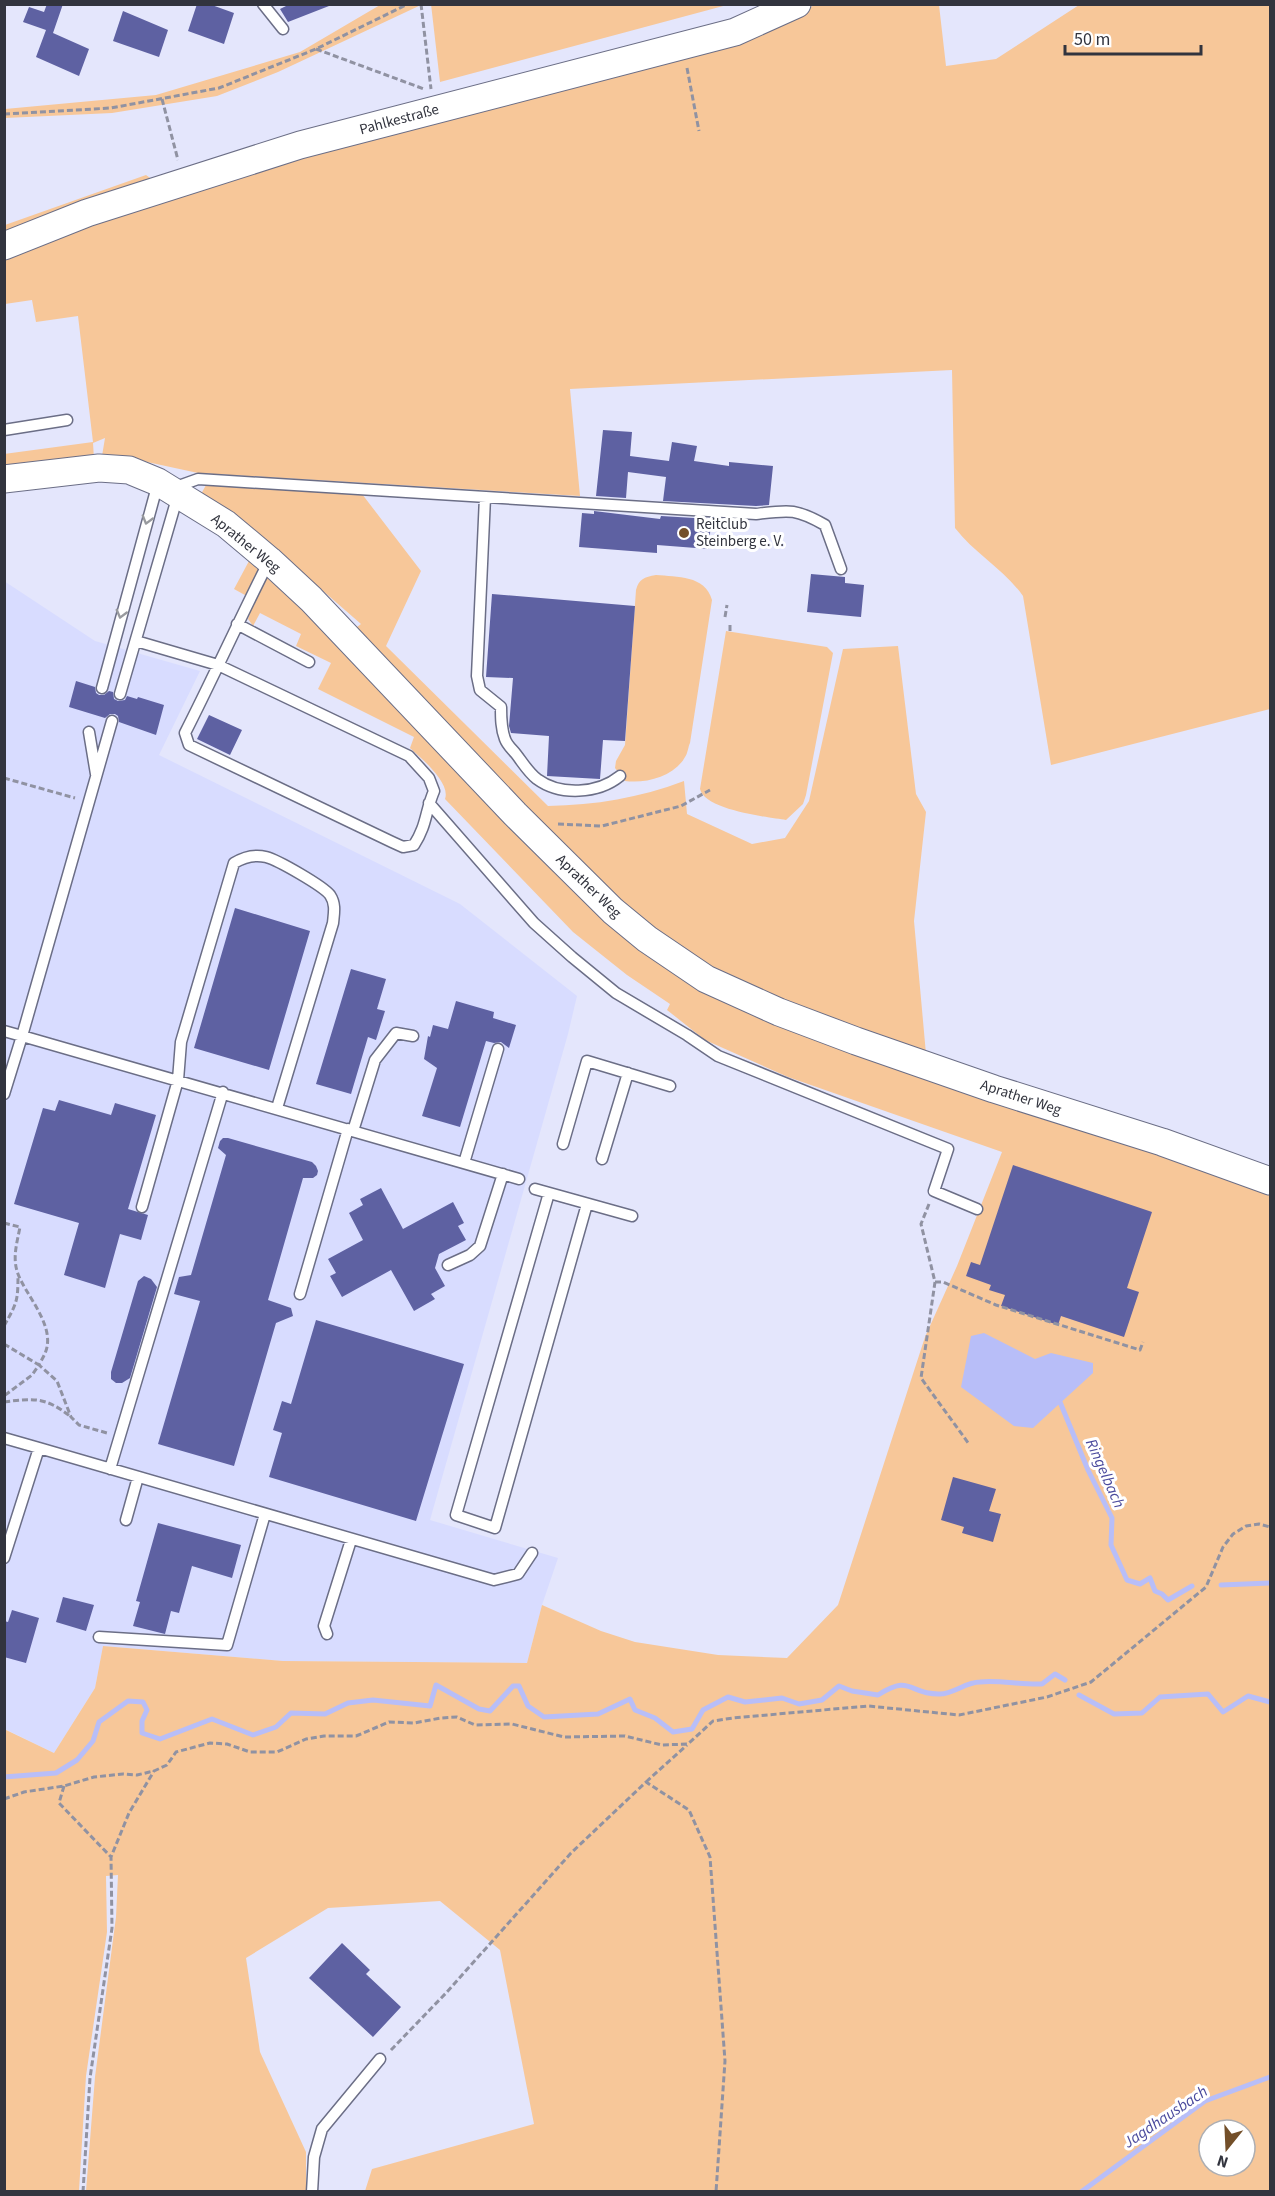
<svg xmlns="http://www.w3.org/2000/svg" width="1275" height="2196" font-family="'Source Sans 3',sans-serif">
  <rect width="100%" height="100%" fill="#e4e6fc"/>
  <path fill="#d8dcff" d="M 4,581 L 95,641 L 200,671 L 159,755 L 460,904 L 577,996 L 568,1034 L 430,1520 L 558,1558 L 542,1605 L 527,1663 L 283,1661 L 103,1646 L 95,1688 L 54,1753 L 5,1729 Z"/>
  <path fill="#f7c799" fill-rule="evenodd" d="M 431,4 L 727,4 L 727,5 L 440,82 Z
    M 380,5 L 421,5 L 278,72 L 217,96 L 112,113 L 5,118 L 5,109 L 156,95 L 300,52 Z
    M 814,5 L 939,5 L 946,66 L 996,59 L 1079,5 L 1270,5 L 1270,709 L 1051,765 L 1023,596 C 1004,569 975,554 955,528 L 952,370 L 570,389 L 580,496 L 198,473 L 124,457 L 102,456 L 105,438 L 93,443 L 94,459 L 5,469 L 4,454 L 93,442 L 78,316 L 36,322 L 32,300 L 5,304 L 5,225 L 146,175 L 175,196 L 289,155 L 733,44 L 782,26 Z
    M 206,485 L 362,494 L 421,571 L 386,646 L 548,806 C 596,805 639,798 684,781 L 687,814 L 752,844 L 785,838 L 809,801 L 843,649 L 898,646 L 916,794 L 926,812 L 914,921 L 926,1054 L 1270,1169 L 1270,2191 L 365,2191 L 372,2169 L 534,2124 L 500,1950 L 440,1901 L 328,1908 L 246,1958 L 260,2052 L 306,2152 L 306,2191 L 86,2191 L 95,2077 L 116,1917 L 118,1875 L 106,1876 L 107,1932 L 86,2076 L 79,2191 L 5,2191 L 4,1729 L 54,1753 L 95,1688 L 103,1646 L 283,1661 L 527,1663 L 542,1605 L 601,1631 L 635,1642 L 718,1655 L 787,1658 L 838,1605 L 925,1337 L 957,1266 L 1002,1152 L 788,1077 L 705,1040 L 667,1010 L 670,1004 L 627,975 L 573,932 L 445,799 C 451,783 421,758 410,748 L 414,737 L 318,689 L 331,663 L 296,646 L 301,634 L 260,613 L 253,626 L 248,619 L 254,600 L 234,589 L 249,561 L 291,596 L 337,642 L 361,624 L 291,563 L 200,496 ZM 1209,2130 L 1245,2130 L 1245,2166 L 1209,2166 Z
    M 656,575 C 677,577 705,575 712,600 L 690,743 C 688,747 688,753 685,757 C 675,776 646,784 625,781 L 615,768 L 616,761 L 625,745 L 636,590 C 639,579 644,577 656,575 Z
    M 726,631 L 827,647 L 833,653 L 806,795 L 803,804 L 786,820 C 767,817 705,810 700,789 Z"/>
  <path fill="#b8bef8" d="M 984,1333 L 1035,1359 L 1051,1353 L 1093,1363 L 1093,1373 L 1033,1428 L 1014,1426 L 961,1387 L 971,1336 Z"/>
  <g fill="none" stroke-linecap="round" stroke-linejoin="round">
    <path stroke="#b8bef8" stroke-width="5" d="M 1060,1402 L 1088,1470 L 1112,1518 L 1111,1545 L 1127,1580 L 1140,1584 L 1150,1578 L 1155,1591 L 1162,1594 L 1168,1600 L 1192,1586
      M 1221,1585 L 1270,1583
      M 1079,1695 L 1114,1714 L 1142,1713 L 1160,1697 L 1208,1694 L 1223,1712 L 1248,1696 L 1270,1702
      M 4,1777 L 56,1773 L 77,1760 L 93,1741 L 99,1722 L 128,1701 L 143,1702 L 147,1710 L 142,1721 L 142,1733 L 160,1739 L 212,1719 L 253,1735 L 276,1727 L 291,1713 L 325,1714 L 348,1703 L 373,1700 L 430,1706 L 436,1685 L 479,1709 L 490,1711 L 513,1686 L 519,1686 L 528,1706 L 544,1717 L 598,1714 L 630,1699 L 635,1710 L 655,1718 L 673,1732 L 692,1729 L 703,1710 L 728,1697 L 745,1702 L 782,1698 L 799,1704 L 822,1700 L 839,1686 L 852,1691 L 878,1695 C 912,1673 908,1695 940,1694 C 953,1694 966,1682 980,1682 C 1000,1680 1021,1685 1042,1684 L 1055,1674 L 1065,1680
      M 1081,2192 L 1205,2101 L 1270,2077"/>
  </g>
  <path fill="#5e61a2" d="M 47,4 L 63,4 L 53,33 L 89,49 L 79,76 L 36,57 L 46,30 L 23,22 L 29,7 L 44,12 Z
    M 197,4 L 209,4 L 234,13 L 224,44 L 188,31 Z
    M 290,4 L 329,4 L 329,6 L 288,22 L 280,9 Z
    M 123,11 L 168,30 L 159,57 L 113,41 Z
    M 603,430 L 632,432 L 630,456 L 669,461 L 672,442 L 697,446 L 694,461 L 729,466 L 729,462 L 773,466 L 769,505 L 756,506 L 663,501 L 666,477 L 628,472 L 626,498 L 596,496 Z
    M 594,511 L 660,519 L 661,516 L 711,519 L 709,549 L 657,545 L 657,553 L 579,547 L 582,513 L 594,514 Z
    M 811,574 L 845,577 L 845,583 L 864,585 L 861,617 L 807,612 Z
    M 492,594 L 635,606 L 625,741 L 603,740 L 600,779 L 547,776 L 549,736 L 511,733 L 509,726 L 513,678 L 486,677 Z
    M 76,681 L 95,687 L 96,693 L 99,695 L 104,695 L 109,691 L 113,692 L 114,699 L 118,701 L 125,700 L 127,696 L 137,699 L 138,697 L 164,705 L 156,735 L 119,722 L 118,716 L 115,714 L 110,714 L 105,718 L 69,707 Z
    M 209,715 L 242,730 L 230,755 L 197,739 Z
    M 235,908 L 310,931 L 269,1070 L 194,1048 Z
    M 351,969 L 386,979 L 377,1009 L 385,1011 L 376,1040 L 368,1037 L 351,1094 L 316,1084 Z
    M 456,1001 L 494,1012 L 493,1018 L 516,1025 L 509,1048 L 501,1042 L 494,1043 L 486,1041 L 460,1127 L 422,1116 L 437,1068 L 424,1059 L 428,1036 L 430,1037 L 433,1025 L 448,1029 Z
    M 59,1100 L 111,1115 L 115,1103 L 156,1115 L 128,1209 L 148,1215 L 141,1240 L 120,1234 L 105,1288 L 64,1275 L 79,1223 L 14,1204 L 43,1108 L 55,1111 Z
    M 223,1138 L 228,1138 L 312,1162 L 316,1166 L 318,1171 L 317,1175 L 313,1178 L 303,1178 L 268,1300 L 291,1308 L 293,1316 L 276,1323 L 234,1466 L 158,1444 L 200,1301 L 174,1294 L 179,1277 L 191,1275 L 226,1155 L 218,1148 L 220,1141 Z
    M 1013,1165 L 1152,1212 L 1127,1288 L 1139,1292 L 1124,1337 L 1061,1316 L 1058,1325 L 1001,1306 L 1005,1295 L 989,1290 L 991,1285 L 966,1276 L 971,1262 L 980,1265 Z
    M 381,1188 L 403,1229 L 453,1202 L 464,1223 L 458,1226 L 466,1240 L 439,1254 L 435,1268 L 445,1286 L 431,1294 L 435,1299 L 414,1311 L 391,1270 L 342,1297 L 330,1276 L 336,1273 L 328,1259 L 363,1240 L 349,1213 L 363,1205 L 360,1199 Z
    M 144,1276 L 151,1279 L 157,1287 L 130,1378 L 122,1383 L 116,1383 L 111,1379 L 111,1372 L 138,1281 Z
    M 316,1320 L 464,1364 L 416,1521 L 269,1477 L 282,1433 L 273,1430 L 282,1401 L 291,1404 Z
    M 953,1477 L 996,1489 L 989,1511 L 1001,1514 L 993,1542 L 962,1533 L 964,1527 L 941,1520 Z
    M 158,1523 L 241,1545 L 232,1578 L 192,1566 L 179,1613 L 171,1611 L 165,1634 L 133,1626 L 140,1602 L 136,1601 Z
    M 63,1597 L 94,1605 L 86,1631 L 56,1622 Z
    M 12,1610 L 39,1618 L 26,1663 L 4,1657 L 4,1621 L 8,1622 Z
    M 342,1943 L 370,1970 L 366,1974 L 401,2007 L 373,2037 L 309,1978 Z"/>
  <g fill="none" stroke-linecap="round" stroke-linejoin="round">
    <g stroke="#6b6e86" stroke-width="13">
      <path id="service" d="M 263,4 L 283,29
        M 4,430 L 67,420
        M 173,488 L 198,479 L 756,514 C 789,510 795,508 825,525 L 841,569
        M 485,497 L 477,676 L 480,690 L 501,707 C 501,718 501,729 505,739 C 507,745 512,749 516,754 C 523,763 528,772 537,779 C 560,796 598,794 620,776
        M 237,624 L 309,662
        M 136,641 L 218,665 L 409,756 L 429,778 L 434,791 C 425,812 427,825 414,845 L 403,847 L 392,842 L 189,745 L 185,733 C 214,676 240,618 269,561
        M 102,688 L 158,483
        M 120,694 L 178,495
        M 112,721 L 22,1036 L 519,1179
        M 89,732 L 96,774
        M 429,803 L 534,923 L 572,957 L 616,993 L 687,1035 L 718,1056 L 948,1149 L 934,1191 L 977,1209
        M 4,1031 L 22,1036 L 4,1094
        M 353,1131 L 375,1060 L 396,1033 L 413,1036
        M 563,1144 L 587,1061 L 670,1086
        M 602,1159 L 628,1073
        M 464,1163 L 498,1049
        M 535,1189 L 632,1216
        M 549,1193 L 456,1515 L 495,1528 L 587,1204
        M 142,1207 L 178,1080 L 181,1042 L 234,863 C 244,857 254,854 266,857 C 278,860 323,886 330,895 C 336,904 334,913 333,923 L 277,1108
        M 448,1265 L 470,1255 L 480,1246 L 503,1174
        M 300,1294 L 348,1129
        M 4,1438 L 39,1448
        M 110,1469 L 223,1092
        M 126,1520 L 138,1477
        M 4,1558 L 39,1448 L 494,1580 L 518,1574 L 532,1553
        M 327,1634 L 324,1626 L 351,1540
        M 99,1637 L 227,1645 L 265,1514
        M 312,2192 L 314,2157 L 322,2129 L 380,2059"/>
    </g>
    <g stroke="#6b6e86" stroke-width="29">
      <path id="tertiary" d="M 4,246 L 87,213 L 300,145 L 735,32 L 797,4
        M 4,479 L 99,468 L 129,470 L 158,482 L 226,524 L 269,560 L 311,599 L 515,814 L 613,911 L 647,939 L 706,979 L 779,1012 L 856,1041 L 994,1089 L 1162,1142 L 1270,1181"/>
    </g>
    <path stroke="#9092a2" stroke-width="3" stroke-dasharray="6 3" stroke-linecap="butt" d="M 421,4 L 431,89
      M 316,49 L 424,89
      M 687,68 L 699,131
      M 162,99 L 178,160
      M 4,114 L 111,108 L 219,88 L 316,49 L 408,4
      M 725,617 L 727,605
      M 730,631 L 730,625
      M 4,778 L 75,798
      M 558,824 L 602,826 L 681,806 L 710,790
      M 929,1204 L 921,1224 L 935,1282 L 921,1378 L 969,1444
      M 4,1223 L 20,1227 C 17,1243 12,1258 18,1274 C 26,1295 52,1322 47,1347 C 46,1353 42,1359 39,1365 L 57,1381 L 71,1417 L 79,1425 L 107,1433
      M 935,1282 L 943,1282 L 996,1305 L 1140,1350 L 1143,1342
      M 4,1326 C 17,1303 18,1301 18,1275
      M 4,1344 L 39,1365 L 32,1375 L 4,1396
      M 4,1402 C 34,1398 45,1397 70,1416
      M 646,1782 L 687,1745
      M 64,1786 L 59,1803 L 111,1857
      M 4,1799 L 24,1792 L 64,1786 L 94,1777 L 123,1774 L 137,1775 L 154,1771 L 167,1765 L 176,1752 L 210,1743 L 227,1744 L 250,1752 L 277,1752 L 306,1739 L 324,1736 L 356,1736 L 389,1722 L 414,1723 L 441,1718 L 457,1717 L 475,1725 L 512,1724 L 564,1737 L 625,1736 L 662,1745 L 688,1744 L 713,1721 L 733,1718 L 868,1706 L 959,1715 L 1047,1697 L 1091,1682 L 1206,1587 L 1223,1547 L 1233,1534 L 1246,1526 L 1259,1524 L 1270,1527
      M 391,2050 L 446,1993 L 571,1853 L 646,1782 L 689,1810 L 710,1857 L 725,2061 L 716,2192
      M 83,2192 L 90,2078 L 112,1928 L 111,1857 L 129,1813 L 154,1771"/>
    <use href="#service" stroke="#fff" stroke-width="10"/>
    <use href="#tertiary" stroke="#fff" stroke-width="27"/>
  </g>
  <defs><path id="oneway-chevron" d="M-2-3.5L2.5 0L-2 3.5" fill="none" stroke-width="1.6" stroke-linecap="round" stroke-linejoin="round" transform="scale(1.5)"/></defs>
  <g stroke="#989a9e">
    <use href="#oneway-chevron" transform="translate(147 520) rotate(106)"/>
    <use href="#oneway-chevron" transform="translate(121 614) rotate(105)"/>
  </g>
  <circle fill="#734f29" stroke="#fff" stroke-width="2" cx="684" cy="533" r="6"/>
  <g text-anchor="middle" stroke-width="6" stroke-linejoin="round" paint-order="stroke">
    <g font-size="15" fill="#32343e" stroke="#fff">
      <text transform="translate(399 119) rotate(-15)" y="5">Pahlkestraße</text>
      <text transform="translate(246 543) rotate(39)" y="5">Aprather Weg</text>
      <text transform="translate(589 886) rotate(44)" y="5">Aprather Weg</text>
      <text transform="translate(1021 1097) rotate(18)" y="5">Aprather Weg</text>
    </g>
    <g font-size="15" fill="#32343e" stroke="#fff" text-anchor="start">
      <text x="696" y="529">Reitclub<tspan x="696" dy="17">Steinberg e. V.</tspan></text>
    </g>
    <g font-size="16" font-style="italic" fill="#4a4a9d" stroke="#fff">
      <text transform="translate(1106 1473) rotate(66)" y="6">Ringelbach</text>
      <text transform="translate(1165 2116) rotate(-34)" y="6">Jagdhausbach</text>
    </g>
  </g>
  <rect width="1275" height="2196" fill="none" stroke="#32343e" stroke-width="12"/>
  <g transform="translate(1227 2148) rotate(198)"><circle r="28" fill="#ffffff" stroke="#adaeb2" stroke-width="1.5"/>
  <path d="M0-4.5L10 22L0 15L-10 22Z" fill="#734f29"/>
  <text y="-9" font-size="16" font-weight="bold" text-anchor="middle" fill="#32343e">N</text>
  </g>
  <path d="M1065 45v9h136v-9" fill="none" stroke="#32343e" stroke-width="3"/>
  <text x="1074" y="45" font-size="18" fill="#32343e" stroke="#ffffff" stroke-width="4.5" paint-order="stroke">50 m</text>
</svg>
